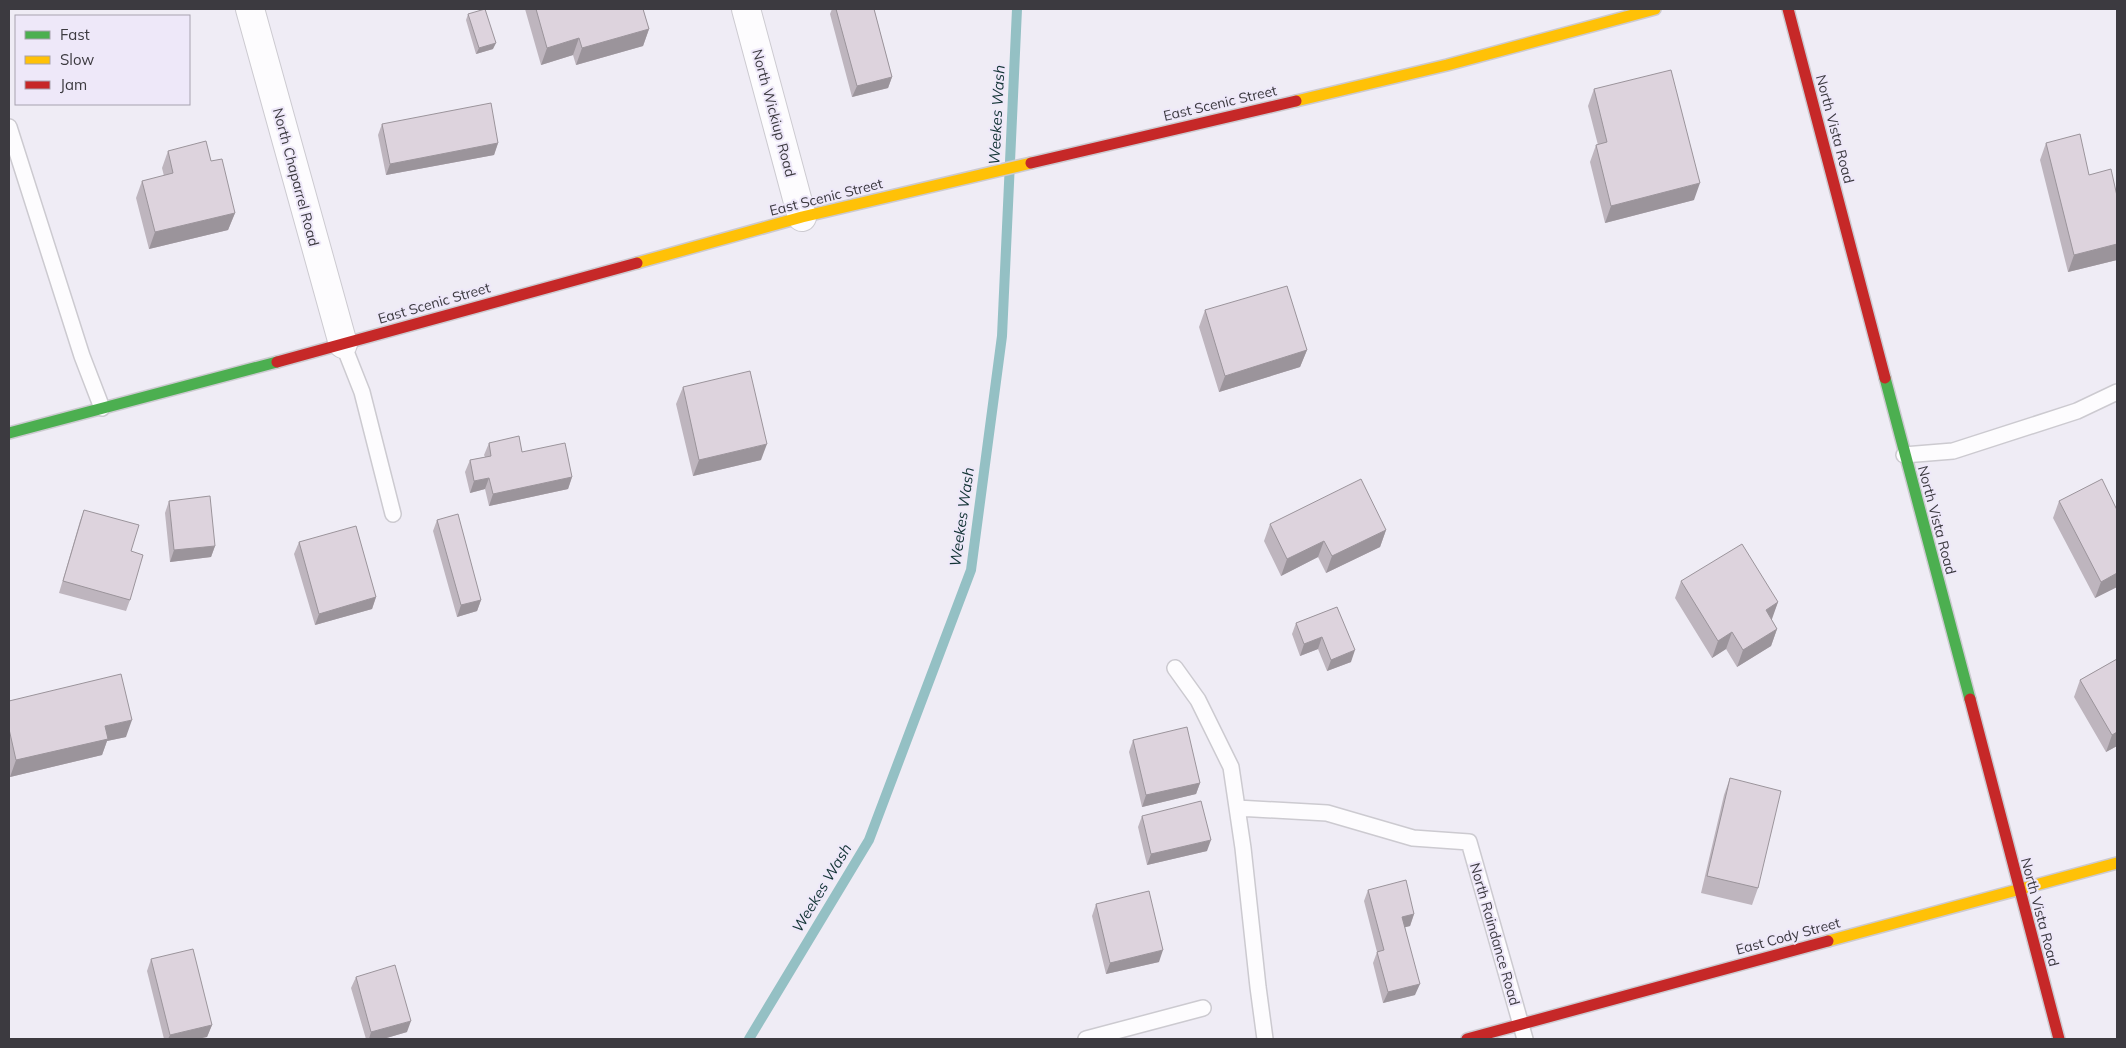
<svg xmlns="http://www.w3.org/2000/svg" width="2126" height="1048" font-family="Mulish,sans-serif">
  <rect width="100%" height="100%" fill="#efecf5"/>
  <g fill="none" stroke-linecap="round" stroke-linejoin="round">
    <path stroke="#94c0c4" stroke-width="10" d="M 749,1039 L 869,840 L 971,570 L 1002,336 L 1017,9"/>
    <g stroke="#cccad0" stroke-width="18">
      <path id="lane" d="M 9,127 L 82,356 L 102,408
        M 343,344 L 362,392 L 393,514
        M 1904,455 L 1953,451 L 2077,411 L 2117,392
        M 1175,668 L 1198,700 L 1231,767 L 1243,848 L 1258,987 L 1265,1039
        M 1237,808 L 1327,813 L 1413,838 L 1469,842 L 1525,1039
        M 1086,1039 L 1203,1008"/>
    </g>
    <g stroke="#cccad0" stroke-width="30">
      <path id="street" d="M 250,9 L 343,344
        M 746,9 L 802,217"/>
    </g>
    <g stroke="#cccad0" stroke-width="14">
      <path id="fast" d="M 1885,378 L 1970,699
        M 9,433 L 277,362"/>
    </g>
    <g stroke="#cccad0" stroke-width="14">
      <path id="slow" d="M 1296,101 L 1447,65 L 1655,9
        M 637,263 L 802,217 L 1031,163
        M 1828,941 L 2117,863"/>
    </g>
    <g stroke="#cccad0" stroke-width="14">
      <path id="jam" d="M 1788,9 L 1885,378
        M 1031,163 L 1296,101
        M 277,362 L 637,263
        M 1970,699 L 2059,1039
        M 1467,1039 L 1828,941"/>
    </g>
    <use href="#lane" stroke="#fdfcfe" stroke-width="15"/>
    <use href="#street" stroke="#fdfcfe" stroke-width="28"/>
    <use href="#fast" stroke="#4caf50" stroke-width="11"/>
    <use href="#slow" stroke="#ffc107" stroke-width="11"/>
    <use href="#jam" stroke="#c62828" stroke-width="11"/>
  </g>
  <path fill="#beb5be" d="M 525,9 L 643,9 L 649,29 L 643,46 L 576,65 L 573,55 L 541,65 Z
    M 832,9 L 874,9 L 892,77 L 888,88 L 852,97 L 830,14 Z
    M 468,14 L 493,49 L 476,54 L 466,20 Z
    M 1594,89 L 1694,200 L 1605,223 L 1590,162 L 1596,145 L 1598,145 L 1588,106 Z
    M 382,124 L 498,143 L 494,155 L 386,175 L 378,135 Z
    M 2046,143 L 2117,196 L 2117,260 L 2068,272 L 2040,160 Z
    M 168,151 L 211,161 L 235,213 L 228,230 L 149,249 L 136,198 L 142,181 L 164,176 L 162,168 Z
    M 1205,310 L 1307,350 L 1300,367 L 1219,392 L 1199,327 Z
    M 683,387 L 761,460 L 693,476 L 676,404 Z
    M 489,443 L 522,452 L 572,477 L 568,489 L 489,506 L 485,489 L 470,493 L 465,472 L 470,460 L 485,457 L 484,455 Z
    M 169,501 L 215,546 L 211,557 L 170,562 L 165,513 Z
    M 2059,501 L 2117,510 L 2117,587 L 2095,598 L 2053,518 Z
    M 84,510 L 131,551 L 130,600 L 126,611 L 59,593 L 80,521 Z
    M 437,520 L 481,600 L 477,611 L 457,617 L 433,531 Z
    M 1270,524 L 1386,530 L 1380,547 L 1326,573 L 1318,557 L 1281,576 L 1264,541 Z
    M 299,542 L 376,597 L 372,609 L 315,625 L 294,554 Z
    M 1681,581 L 1778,602 L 1771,619 L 1777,629 L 1771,646 L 1737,667 L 1726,649 L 1712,658 L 1675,598 Z
    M 1337,607 L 1351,662 L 1327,671 L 1318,649 L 1300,656 L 1292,634 L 1296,623 Z
    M 2117,659 L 2117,746 L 2106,752 L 2074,697 L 2080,680 Z
    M 9,701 L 126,737 L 107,741 L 102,755 L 10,777 L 9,771 Z
    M 1133,740 L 1200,783 L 1196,794 L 1142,807 L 1129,752 Z
    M 1730,778 L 1758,888 L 1752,905 L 1701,893 L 1724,795 Z
    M 1142,816 L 1207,851 L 1147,865 L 1138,827 Z
    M 1368,890 L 1414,914 L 1410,926 L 1405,927 L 1415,995 L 1383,1003 L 1373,963 L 1377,952 L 1364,901 Z
    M 1096,904 L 1159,962 L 1106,974 L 1092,916 Z
    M 151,959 L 212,1025 L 207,1037 L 197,1039 L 164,1039 L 147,971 Z
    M 356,977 L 407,1032 L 383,1039 L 366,1039 L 351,988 Z"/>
  <path fill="#9b949b" d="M 649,29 L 643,46 L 576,65 L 582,48 Z
    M 579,38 L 573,55 L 541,65 L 547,48 Z
    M 496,43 L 493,49 L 476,54 L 479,48 Z
    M 892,77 L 888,88 L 852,97 L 857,86 Z
    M 498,143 L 494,155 L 386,175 L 390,164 Z
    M 1700,183 L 1694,200 L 1605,223 L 1611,206 Z
    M 235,213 L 228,230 L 149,249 L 155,232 Z
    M 2117,244 L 2117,260 L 2068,272 L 2074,255 Z
    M 1307,350 L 1300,367 L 1219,392 L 1225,376 Z
    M 767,444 L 761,460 L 693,476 L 699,460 Z
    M 572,477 L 568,489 L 489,506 L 493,494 Z
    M 489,478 L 485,489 L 470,493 L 474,481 Z
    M 1386,530 L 1380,547 L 1326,573 L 1332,556 Z
    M 1324,541 L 1318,557 L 1281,576 L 1287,559 Z
    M 215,546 L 211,557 L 170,562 L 174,550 Z
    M 2117,573 L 2117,587 L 2095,598 L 2101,582 Z
    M 376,597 L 372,609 L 315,625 L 319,614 Z
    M 481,600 L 477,611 L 457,617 L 461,605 Z
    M 1778,602 L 1772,619 L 1759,627 L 1766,610 Z
    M 1777,629 L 1771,646 L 1737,667 L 1743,650 Z
    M 1732,632 L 1726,649 L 1712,658 L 1718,641 Z
    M 1322,637 L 1318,649 L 1300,656 L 1304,644 Z
    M 1355,650 L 1351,662 L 1327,671 L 1331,660 Z
    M 132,720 L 126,737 L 107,741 L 102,755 L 10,777 L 16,760 L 105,726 Z
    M 2117,732 L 2117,746 L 2106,752 L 2112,735 Z
    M 1200,783 L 1196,794 L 1142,807 L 1146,795 Z
    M 1211,840 L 1207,851 L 1147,865 L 1151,854 Z
    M 1414,914 L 1410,926 L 1398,929 L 1402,917 Z
    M 1163,950 L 1159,962 L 1106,974 L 1110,963 Z
    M 1420,984 L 1415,995 L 1383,1003 L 1388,992 Z
    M 411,1021 L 407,1032 L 383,1039 L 369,1039 L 371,1032 Z
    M 212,1025 L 207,1037 L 197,1039 L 168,1039 L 170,1035 Z"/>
  <path fill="#ddd3dd" stroke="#9b949b" d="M 485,9 L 496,43 L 479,48 L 468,14 Z
    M 536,9 L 643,9 L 649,29 L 582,48 L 579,38 L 547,48 Z
    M 836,9 L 874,9 L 892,77 L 857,86 Z
    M 1671,70 L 1700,183 L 1611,206 L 1596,145 L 1607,142 L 1594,89 Z
    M 491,103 L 498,143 L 390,164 L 382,124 Z
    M 2080,134 L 2089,175 L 2111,169 L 2117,196 L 2117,244 L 2074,255 L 2046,143 Z
    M 206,141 L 211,161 L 222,159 L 235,213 L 155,232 L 142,181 L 173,173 L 168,151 Z
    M 1287,286 L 1307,350 L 1225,376 L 1205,310 Z
    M 750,371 L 767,444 L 699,460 L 683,387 Z
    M 519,436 L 522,452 L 565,443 L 572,477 L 493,494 L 489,478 L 474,481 L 470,460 L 491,456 L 489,443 Z
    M 1361,479 L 1386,530 L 1332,556 L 1324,541 L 1287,559 L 1270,524 Z
    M 2102,479 L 2117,510 L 2117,573 L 2101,582 L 2059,501 Z
    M 210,496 L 215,546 L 174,550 L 169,501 Z
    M 84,510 L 139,525 L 131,551 L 143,555 L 130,600 L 63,581 Z
    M 458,514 L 481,600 L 461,605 L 437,520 Z
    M 356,526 L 376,597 L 319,614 L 299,542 Z
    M 1742,544 L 1778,602 L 1766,610 L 1777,629 L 1743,650 L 1732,632 L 1718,641 L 1681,581 Z
    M 1337,607 L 1355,650 L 1331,660 L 1322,637 L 1304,644 L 1296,623 Z
    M 2117,659 L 2117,732 L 2112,735 L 2080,680 Z
    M 121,674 L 132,720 L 105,726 L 108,739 L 16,760 L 9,729 L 9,701 Z
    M 1187,727 L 1200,783 L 1146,795 L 1133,740 Z
    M 1730,778 L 1781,791 L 1758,888 L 1707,876 Z
    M 1201,801 L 1211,840 L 1151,854 L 1142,816 Z
    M 1406,880 L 1414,914 L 1402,917 L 1420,984 L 1388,992 L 1377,952 L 1384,950 L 1368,890 Z
    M 1149,891 L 1163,950 L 1110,963 L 1096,904 Z
    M 193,949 L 212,1025 L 170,1035 L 151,959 Z
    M 395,965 L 411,1021 L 371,1032 L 356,977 Z"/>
  <g text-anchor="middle" stroke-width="4" stroke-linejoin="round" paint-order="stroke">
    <g font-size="14" fill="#3c3a40" stroke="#eee8f9">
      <text transform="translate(1220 103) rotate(-13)" y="5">East Scenic Street</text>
      <text transform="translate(774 113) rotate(75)" y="5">North Wickiup Road</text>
      <text transform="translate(1835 129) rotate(75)" y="5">North Vista Road</text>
      <text transform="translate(296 177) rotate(75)" y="5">North Chaparrel Road</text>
      <text transform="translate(826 197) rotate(-14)" y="5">East Scenic Street</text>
      <text transform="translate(434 303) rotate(-16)" y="5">East Scenic Street</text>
      <text transform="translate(1937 520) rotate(75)" y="5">North Vista Road</text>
      <text transform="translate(2040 912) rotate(75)" y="5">North Vista Road</text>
      <text transform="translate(1495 934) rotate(74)" y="5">North Raindance Road</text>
      <text transform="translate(1788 936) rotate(-15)" y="5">East Cody Street</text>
    </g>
    <g font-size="15" font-style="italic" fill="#133435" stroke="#eee8f9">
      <text transform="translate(997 115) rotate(-87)" y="5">Weekes Wash</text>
      <text transform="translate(962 517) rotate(-82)" y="5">Weekes Wash</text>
      <text transform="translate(822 888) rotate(-59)" y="5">Weekes Wash</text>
    </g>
  </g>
  <rect width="2126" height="1048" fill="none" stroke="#3c3a40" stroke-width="20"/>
  <rect x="15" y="15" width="175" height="90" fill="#eee8f9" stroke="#a7a2af"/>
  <rect x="25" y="31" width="25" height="8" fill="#4caf50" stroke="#a7a2af"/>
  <text x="60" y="40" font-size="15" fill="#3c3a40">Fast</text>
  <rect x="25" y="56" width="25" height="8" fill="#ffc107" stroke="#a7a2af"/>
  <text x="60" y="65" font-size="15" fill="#3c3a40">Slow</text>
  <rect x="25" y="81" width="25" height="8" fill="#c62828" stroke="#a7a2af"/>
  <text x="60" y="90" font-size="15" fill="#3c3a40">Jam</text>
</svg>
